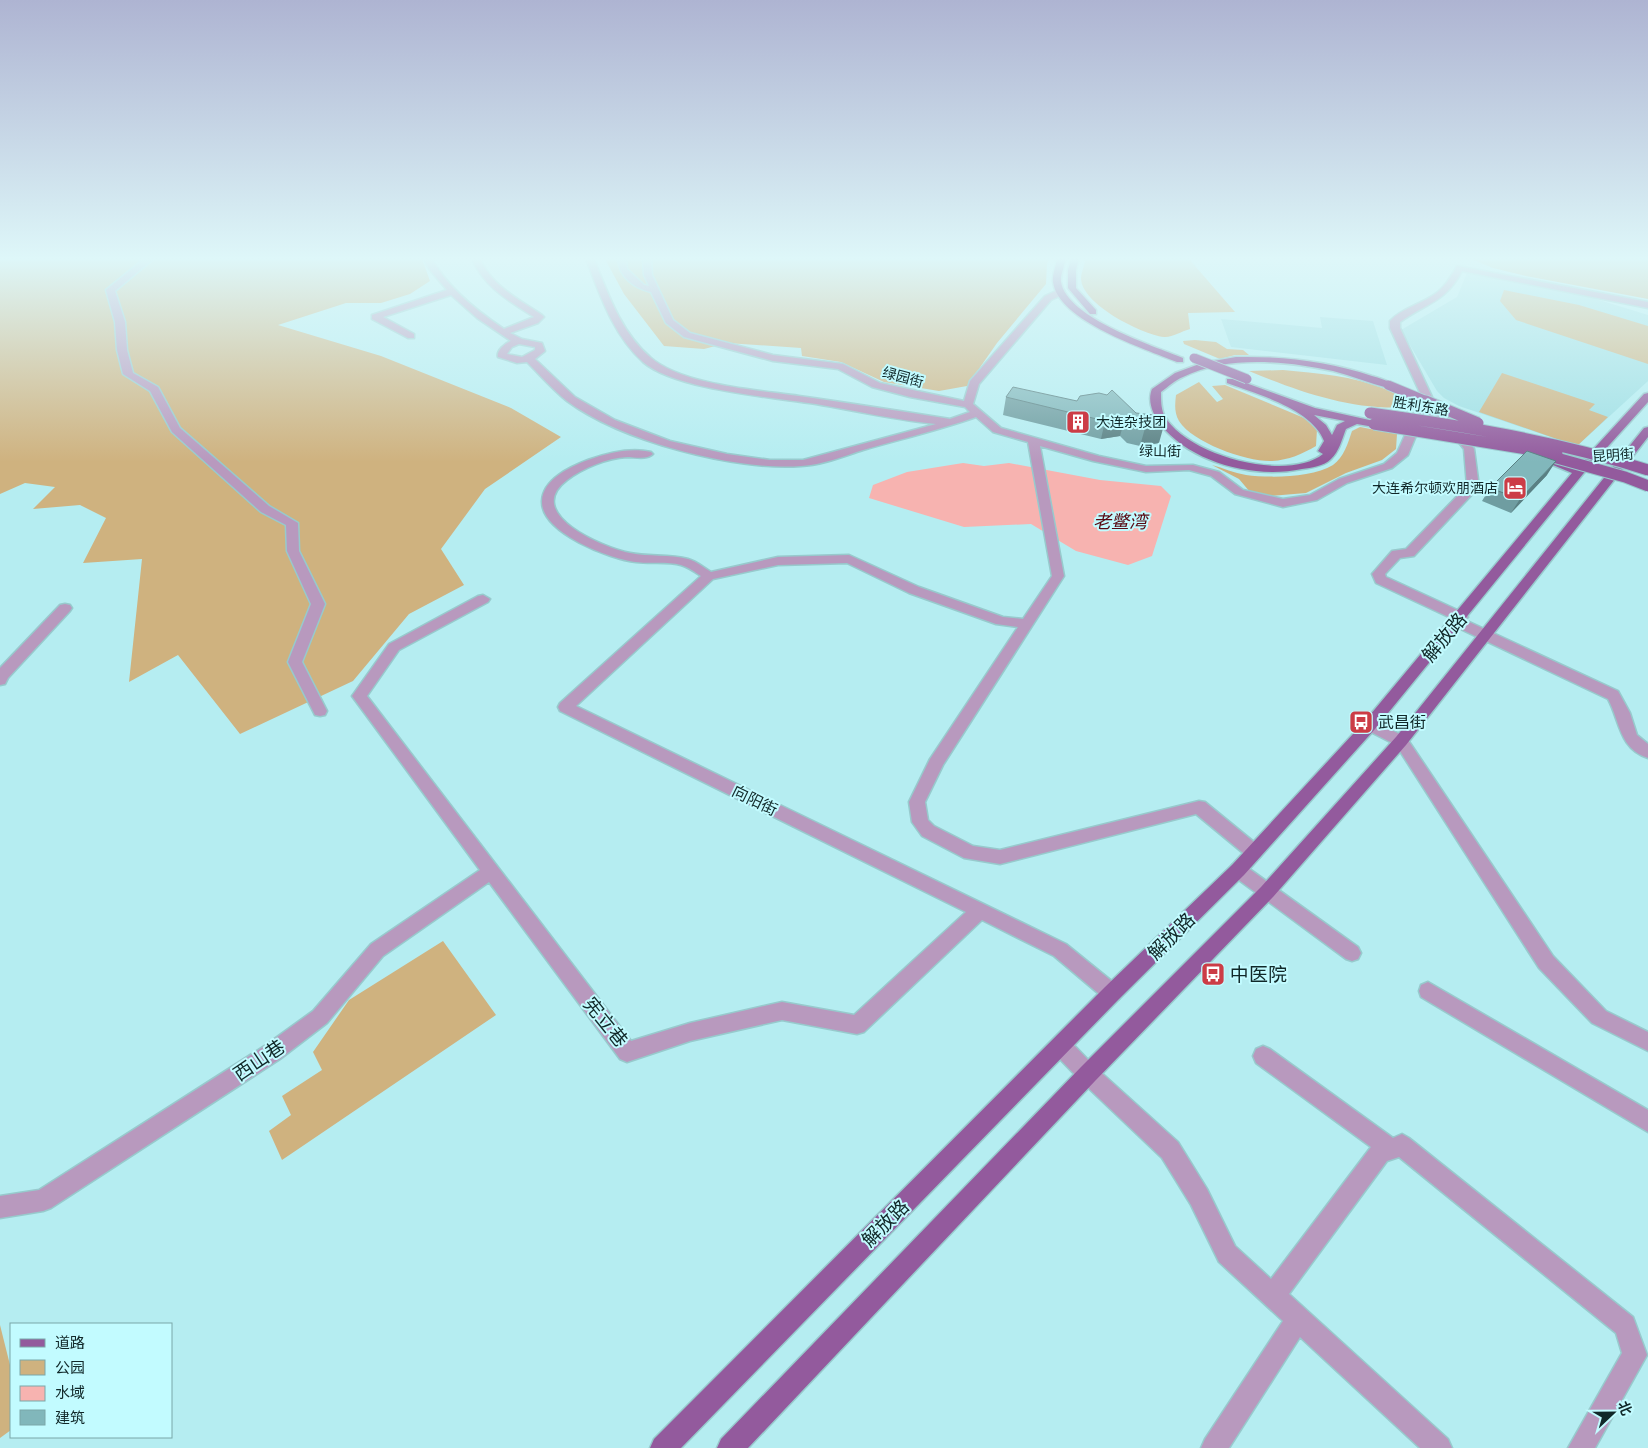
<svg xmlns="http://www.w3.org/2000/svg" width="1648" height="1448" font-family="Manrope,'Noto Sans SC',sans-serif">
  <rect width="100%" height="100%" fill="#b5edf1"/>
  <path fill="#9fdfe4" d="M 1467,273 L 1586,296 L 1648,315 L 1648,381 L 1577,446 L 1459,406 L 1444,398 L 1437,391 L 1401,330 L 1457,297 Z
    M 1320,317 L 1373,321 L 1387,365 L 1231,347 L 1221,319 L 1322,328 Z"/>
  <path fill="#cfb27f" d="M 0,259 L 422,259 L 430,281 L 410,294 L 381,303 L 346,303 L 278,325 L 381,356 L 511,408 L 561,437 L 485,489 L 441,549 L 464,585 L 409,614 L 353,681 L 240,734 L 178,655 L 129,682 L 142,559 L 83,563 L 106,518 L 80,505 L 33,509 L 55,487 L 25,483 L 0,494 Z
    M 605,259 L 1049,259 L 1047,264 L 1046,284 L 997,343 L 967,386 L 939,391 L 884,382 L 841,362 L 802,356 L 801,348 L 727,343 L 704,349 L 664,346 L 624,294 Z
    M 1085,259 L 1189,259 L 1235,312 L 1188,313 L 1190,329 C 1182,331 1171,338 1164,337 C 1141,334 1081,304 1081,278 C 1081,272 1085,266 1085,259 Z
    M 1471,259 L 1648,259 L 1648,299 L 1526,276 L 1493,268 Z
    M 1504,290 L 1579,305 L 1648,326 L 1648,364 L 1516,320 L 1500,301 Z
    M 1195,340 L 1216,342 L 1227,349 L 1243,350 L 1249,355 L 1235,355 L 1220,359 L 1184,344 L 1183,341 Z
    M 1283,370 C 1317,373 1353,376 1385,389 C 1394,392 1401,398 1409,402 L 1409,407 C 1353,411 1300,392 1249,371 Z
    M 1502,373 L 1595,404 L 1589,410 L 1608,417 L 1577,446 L 1479,412 Z
    M 1199,382 L 1217,402 L 1223,399 L 1212,386 L 1225,385 L 1309,420 L 1317,429 L 1316,446 C 1302,454 1289,460 1272,461 C 1247,462 1193,443 1179,421 C 1174,412 1175,404 1176,395 Z
    M 1360,427 L 1397,434 L 1396,449 L 1382,460 L 1346,473 L 1306,493 L 1269,496 L 1250,492 L 1239,479 L 1212,465 C 1223,468 1234,473 1246,475 C 1270,478 1312,478 1333,465 C 1344,457 1348,443 1352,431 Z
    M 443,941 L 496,1015 L 282,1160 L 269,1131 L 291,1115 L 282,1096 L 322,1070 L 313,1052 L 349,1000 Z
    M 0,1325 L 11,1369 L 11,1430 L 0,1438 Z"/>
  <path fill="#f7b3b0" d="M 963,463 L 984,466 L 1009,463 L 1100,480 L 1161,486 L 1171,496 L 1152,556 L 1128,565 L 1076,551 L 1031,524 L 964,527 L 869,498 L 873,485 L 907,472 Z"/>
  <g fill="none" stroke-linecap="round" stroke-linejoin="round">
    <g stroke="#97cacd" stroke-width="3">
      <path id="minor" d="M 144,259 L 153,259 L 115,291 L 125,322 L 127,350 L 133,373 L 158,387 L 180,428 L 269,506 L 298,523 L 299,551 L 325,604 L 302,662 L 327,711 L 325,715 L 320,716 L 315,715 L 288,662 L 311,604 L 287,551 L 286,525 L 261,512 L 172,432 L 150,391 L 123,374 L 117,350 L 115,322 L 106,290 Z
        M 424,259 L 432,259 C 448,288 477,311 504,329 L 534,317 C 509,301 484,287 472,259 L 480,259 C 492,286 518,299 542,315 L 544,317 L 538,323 L 510,333 L 522,339 L 542,343 L 545,351 L 535,359 L 575,397 L 615,420 L 670,441 L 727,454 L 770,460 L 803,460 L 936,424 C 896,420 856,411 816,404 C 772,397 676,390 643,362 C 613,335 600,295 586,259 L 594,259 C 608,294 621,332 650,357 C 681,385 758,390 799,396 C 849,403 900,411 950,419 L 970,412 L 965,407 L 910,397 L 872,387 L 838,369 L 773,361 L 684,337 L 666,323 L 651,292 C 634,288 619,277 618,259 L 626,259 L 627,269 L 644,285 L 649,286 L 644,275 L 643,259 L 651,259 L 652,275 L 673,320 L 690,333 L 773,355 L 843,364 L 880,383 L 964,401 L 970,381 L 1045,296 L 1058,290 L 1064,290 L 1064,294 L 1051,300 L 979,384 L 973,404 L 1001,428 L 1099,456 L 1146,466 L 1193,465 L 1219,472 L 1243,490 L 1283,499 L 1310,495 L 1339,479 L 1384,464 L 1397,453 L 1422,397 L 1390,328 L 1390,321 C 1401,309 1418,305 1432,296 C 1444,289 1450,278 1457,266 L 1648,302 L 1648,308 L 1462,271 C 1445,303 1426,303 1400,322 L 1400,328 L 1432,397 L 1427,408 L 1450,417 L 1474,449 L 1479,487 L 1414,556 L 1400,558 L 1385,574 L 1386,577 L 1466,614 L 1468,617 L 1465,620 L 1618,691 L 1630,713 L 1637,735 L 1648,744 L 1648,758 C 1619,749 1620,721 1608,699 L 1452,625 L 1450,622 L 1453,619 L 1376,583 L 1372,574 L 1392,551 L 1406,549 L 1467,486 L 1464,449 L 1442,421 L 1425,414 L 1408,455 L 1392,468 L 1347,483 L 1317,500 L 1283,507 L 1235,494 L 1211,476 L 1189,470 L 1146,472 L 1093,461 L 1040,446 L 1064,576 L 943,765 L 925,802 L 928,820 L 934,826 L 973,846 L 1000,850 L 1199,801 L 1205,802 L 1260,847 L 1262,852 L 1260,857 L 1254,859 L 1248,857 L 1196,814 L 1000,864 L 964,858 L 922,836 L 912,822 L 909,802 L 930,759 L 1018,627 L 996,624 L 909,593 L 847,563 L 778,565 L 713,579 L 576,706 L 1066,944 L 1119,987 L 1121,993 L 1119,999 L 1112,1002 L 1105,999 L 1054,956 L 982,920 L 864,1032 L 857,1034 L 782,1020 L 690,1041 L 627,1062 L 620,1059 L 489,882 L 383,956 L 327,1023 L 280,1059 L 51,1208 L 43,1211 L 0,1218 L 0,1196 L 39,1190 L 266,1045 L 313,1011 L 371,944 L 480,870 L 352,696 L 389,644 L 478,596 L 483,595 L 490,599 L 488,602 L 399,650 L 367,696 L 631,1041 L 690,1023 L 782,1002 L 854,1015 L 966,912 L 560,711 L 558,707 L 560,703 L 701,576 C 695,572 688,567 681,565 C 667,561 651,564 636,562 C 610,559 541,533 542,501 C 543,479 570,467 588,460 C 607,453 630,447 651,452 L 653,454 C 647,460 635,457 627,457 C 607,458 583,468 567,480 C 522,514 604,548 630,553 C 649,557 669,554 688,559 C 696,561 703,567 711,572 L 778,557 L 849,555 L 919,587 L 1003,617 L 1023,619 L 1052,576 L 1028,442 L 993,432 L 976,417 C 939,430 901,439 863,450 C 844,456 822,465 801,466 C 735,471 621,441 567,401 C 553,390 540,375 527,362 L 517,363 L 498,357 C 496,351 505,343 511,341 L 477,318 L 451,295 L 383,317 L 414,334 L 414,338 L 408,338 L 372,319 L 372,315 L 447,290 L 430,270 ZM 519,344 L 535,347 L 535,350 L 522,357 L 507,354 L 512,347 Z
        M 65,604 L 70,605 L 72,608 L 70,611 L 8,678 L 5,684 L 0,685 L 0,668 L 60,605 Z
        M 1370,720 L 1406,737 L 1553,956 L 1606,1011 L 1648,1032 L 1648,1051 L 1592,1023 L 1539,968 L 1396,745 L 1365,729 L 1362,725 L 1365,721 Z
        M 1238,863 L 1244,865 L 1358,947 L 1361,953 L 1358,959 L 1352,961 L 1346,959 L 1232,875 L 1229,870 L 1232,865 Z
        M 1428,982 L 1648,1110 L 1648,1132 L 1421,997 L 1419,991 L 1421,985 Z
        M 1061,1036 L 1068,1039 L 1095,1067 L 1178,1142 L 1207,1189 L 1235,1246 L 1271,1279 L 1371,1147 L 1256,1063 L 1253,1056 L 1256,1049 L 1263,1046 L 1270,1049 L 1393,1138 L 1402,1134 L 1409,1138 L 1633,1317 L 1647,1355 L 1595,1448 L 1568,1448 L 1622,1353 L 1616,1333 L 1399,1157 L 1387,1161 L 1289,1294 L 1448,1439 L 1452,1448 L 1420,1448 L 1300,1337 L 1229,1448 L 1201,1448 L 1205,1439 L 1283,1321 L 1219,1262 L 1191,1205 L 1162,1158 L 1081,1081 L 1054,1053 L 1051,1046 L 1054,1039 Z"/>
    </g>
    <g stroke="#97cacd" stroke-width="3">
      <path id="major" d="M 1057,259 L 1065,259 C 1065,266 1060,275 1061,282 C 1067,318 1154,346 1183,358 L 1183,362 L 1177,362 C 1145,349 1058,321 1053,282 C 1052,275 1056,266 1057,259 Z
        M 1071,259 L 1079,259 L 1076,270 L 1076,288 L 1096,310 L 1096,314 L 1090,314 L 1068,288 L 1068,270 Z
        M 1236,357 C 1282,356 1328,361 1372,376 C 1379,378 1388,380 1393,385 L 1388,388 C 1369,383 1352,376 1333,371 C 1286,361 1228,355 1183,377 C 1175,380 1168,387 1161,392 C 1161,400 1161,408 1164,415 C 1185,455 1287,483 1323,454 L 1318,451 L 1324,441 C 1312,409 1257,394 1227,383 L 1227,379 L 1235,379 L 1315,408 L 1374,421 L 1379,424 L 1374,427 L 1357,424 L 1346,429 C 1342,439 1339,452 1331,459 C 1324,466 1311,468 1302,469 C 1254,479 1191,463 1160,424 C 1153,414 1147,401 1152,389 L 1175,373 L 1202,363 ZM 1314,415 L 1345,421 L 1337,425 L 1332,435 L 1326,425 Z
        M 1648,393 L 1648,402 L 1583,474 L 1375,729 L 1244,875 L 1119,999 L 681,1448 L 650,1448 L 654,1439 L 1105,987 L 1232,865 L 1365,721 L 1572,473 L 1541,460 L 1539,458 L 1541,456 L 1549,456 L 1577,467 L 1644,394 Z
        M 1648,427 L 1648,437 L 1406,745 L 1273,897 L 1095,1081 L 748,1448 L 717,1448 L 721,1439 L 1081,1067 L 1261,887 L 1396,737 L 1644,428 Z"/>
    </g>
    <use href="#minor" fill="#b899be" fill-rule="evenodd"/>
    <use href="#major" fill="#935a9d" fill-rule="evenodd"/>
    <g stroke="#97cacd" stroke-width="11" stroke-linecap="butt">
      <path id="major-bridge-far1" d="M 1194,358 L 1247,379
        M 1388,385 L 1429,402"/>
    </g>
    <g stroke="#97cacd" stroke-width="13" stroke-linecap="butt">
      <path id="major-bridge" d="M 1426,401 L 1478,423
        M 1370,413 C 1464,426 1557,441 1648,470
        M 1374,424 L 1557,454
        M 1546,455 L 1625,477 L 1648,486"/>
    </g>
    <use href="#major-bridge-far1" stroke="#935a9d" stroke-width="9"/>
    <use href="#major-bridge" stroke="#935a9d" stroke-width="11"/>
  </g>
  <path fill="#6f9da1" d="M 1006,397 L 1077,401 L 1136,413 L 1159,443 L 1140,446 L 1127,443 L 1120,436 L 1101,439 L 1003,415 Z
    M 1547,475 L 1511,513 L 1482,501 L 1490,488 Z"/>
  <path fill="#5a8083" d="M 1125,418 L 1120,436 L 1101,439 L 1105,421 Z
    M 1164,425 L 1159,443 L 1140,446 L 1145,428 Z
    M 1556,461 L 1547,475 L 1511,513 L 1520,499 Z"/>
  <path fill="#81b7bb" stroke="#5a8083" d="M 1013,387 L 1077,401 L 1080,396 L 1099,393 L 1107,395 L 1112,390 L 1136,413 L 1154,415 L 1164,425 L 1145,428 L 1131,425 L 1125,418 L 1105,421 L 1006,397 Z
    M 1527,451 L 1556,461 L 1520,499 L 1490,488 Z"/>
  <linearGradient id="sky" x2="0" y2="1"><stop stop-color="#aeb4d2"/><stop offset="0.56" stop-color="#def7f9"/><stop offset="1" stop-color="#def7f9" stop-opacity="0"/></linearGradient>
  <rect width="1648" height="462" fill="url(#sky)"/>
  <defs>
    <g id="building-square" transform="scale(1.25)"><rect x="-9" y="-9" width="18" height="18" rx="4" fill="#cc3c46" stroke="#c2fbff"/><path d="M-4-6H4V6H1V3H-1V6H-4ZM-2.5-4.3h1.7v1.8h-1.7ZM.8-4.3h1.7v1.8H.8ZM-2.5-1h1.7V.8h-1.7ZM.8-1h1.7V.8H.8Z" fill="#fff"/></g>
    <g id="hotel-square" transform="scale(1.25)"><rect x="-9" y="-9" width="18" height="18" rx="4" fill="#cc3c46" stroke="#c2fbff"/><path d="M-6-4.5h1.5V1H6V5H4.5V3h-9V5H-6ZM-4 0a1.8 1.8 0 1 1 3.6 0ZM.5 0V-2.5h3Q6-2.5 6 0Z" fill="#fff"/></g>
    <g id="bus-square" transform="scale(1.25)"><rect x="-9" y="-9" width="18" height="18" rx="4" fill="#cc3c46" stroke="#c2fbff"/><path d="M-5-6H5V4H4V6H2V4H-2V6H-4V4H-5ZM-3.5-4V0h7V-4ZM-3.5 1.2v1.5H-2V1.2ZM2 1.2v1.5H3.5V1.2Z" fill="#fff"/></g>
  </defs>
  <g fill-rule="evenodd">
    <use href="#building-square" x="1078" y="422"/>
    <use href="#hotel-square" x="1515" y="488"/>
    <use href="#bus-square" x="1361" y="722"/>
    <use href="#bus-square" x="1213" y="974"/>
  </g>
  <g text-anchor="middle" stroke-width="4" stroke-linejoin="round" paint-order="stroke">
    <g font-size="14" fill="#112829" stroke="#c2fbff">
      <text transform="translate(903 377) rotate(15)" y="5">绿园街</text>
      <text transform="translate(1421 406) rotate(9)" y="5">胜利东路</text>
      <text transform="translate(1160 451) rotate(1)" y="5">绿山街</text>
      <text transform="translate(1613 455) rotate(-4)" y="5">昆明街</text>
    </g>
    <g font-size="14" fill="#112829" stroke="#c2fbff" text-anchor="start">
      <text x="1096" y="427">大连杂技团</text>
      <text x="1498" y="493" text-anchor="end">大连希尔顿欢朋酒店</text>
    </g>
    <g font-size="16" fill="#112829" stroke="#c2fbff" text-anchor="start">
      <text x="1378" y="728">武昌街</text>
    </g>
    <g font-size="16" fill="#112829" stroke="#c2fbff">
      <text transform="translate(755 800) rotate(26)" y="6">向阳街</text>
    </g>
    <g font-size="18" font-style="italic" fill="#590913" stroke="#c2fbff">
      <text x="1120" y="528">老鳖湾</text>
    </g>
    <g font-size="19" fill="#112829" stroke="#c2fbff">
      <text transform="translate(1444 637) rotate(-50)" y="7">解放路</text>
      <text transform="translate(1171 936) rotate(-45)" y="7">解放路</text>
      <text transform="translate(606 1022) rotate(51)" y="7">宪立巷</text>
      <text transform="translate(259 1060) rotate(-34)" y="7">西山巷</text>
      <text transform="translate(885 1223) rotate(-45)" y="7">解放路</text>
    </g>
    <g font-size="19" fill="#112829" stroke="#c2fbff" text-anchor="start">
      <text x="1230" y="981">中医院</text>
    </g>
  </g>
  <rect x="10" y="1323" width="162" height="115" fill="#c2fbff" stroke="#7ba7a9"/>
  <rect x="20" y="1339" width="25" height="8" fill="#935a9d" stroke="#7ba7a9"/>
  <text x="55" y="1348" font-size="15" fill="#112829">道路</text>
  <rect x="20" y="1360" width="25" height="15" fill="#cfb27f" stroke="#7ba7a9"/>
  <text x="55" y="1373" font-size="15" fill="#112829">公园</text>
  <rect x="20" y="1386" width="25" height="15" fill="#f7b3b0" stroke="#7ba7a9"/>
  <text x="55" y="1398" font-size="15" fill="#112829">水域</text>
  <rect x="20" y="1410" width="25" height="15" fill="#81b7bb" stroke="#7ba7a9"/>
  <text x="55" y="1423" font-size="15" fill="#112829">建筑</text>
  <g transform="translate(1613 1413) rotate(68)" stroke="#c2fbff" stroke-width="4" paint-order="stroke">
  <path d="M0-4L9 19L0 12L-9 19Z" fill="#112829"/>
  <text y="-8" font-size="14" font-weight="bold" text-anchor="middle" fill="#112829">北</text>
  </g>
</svg>
